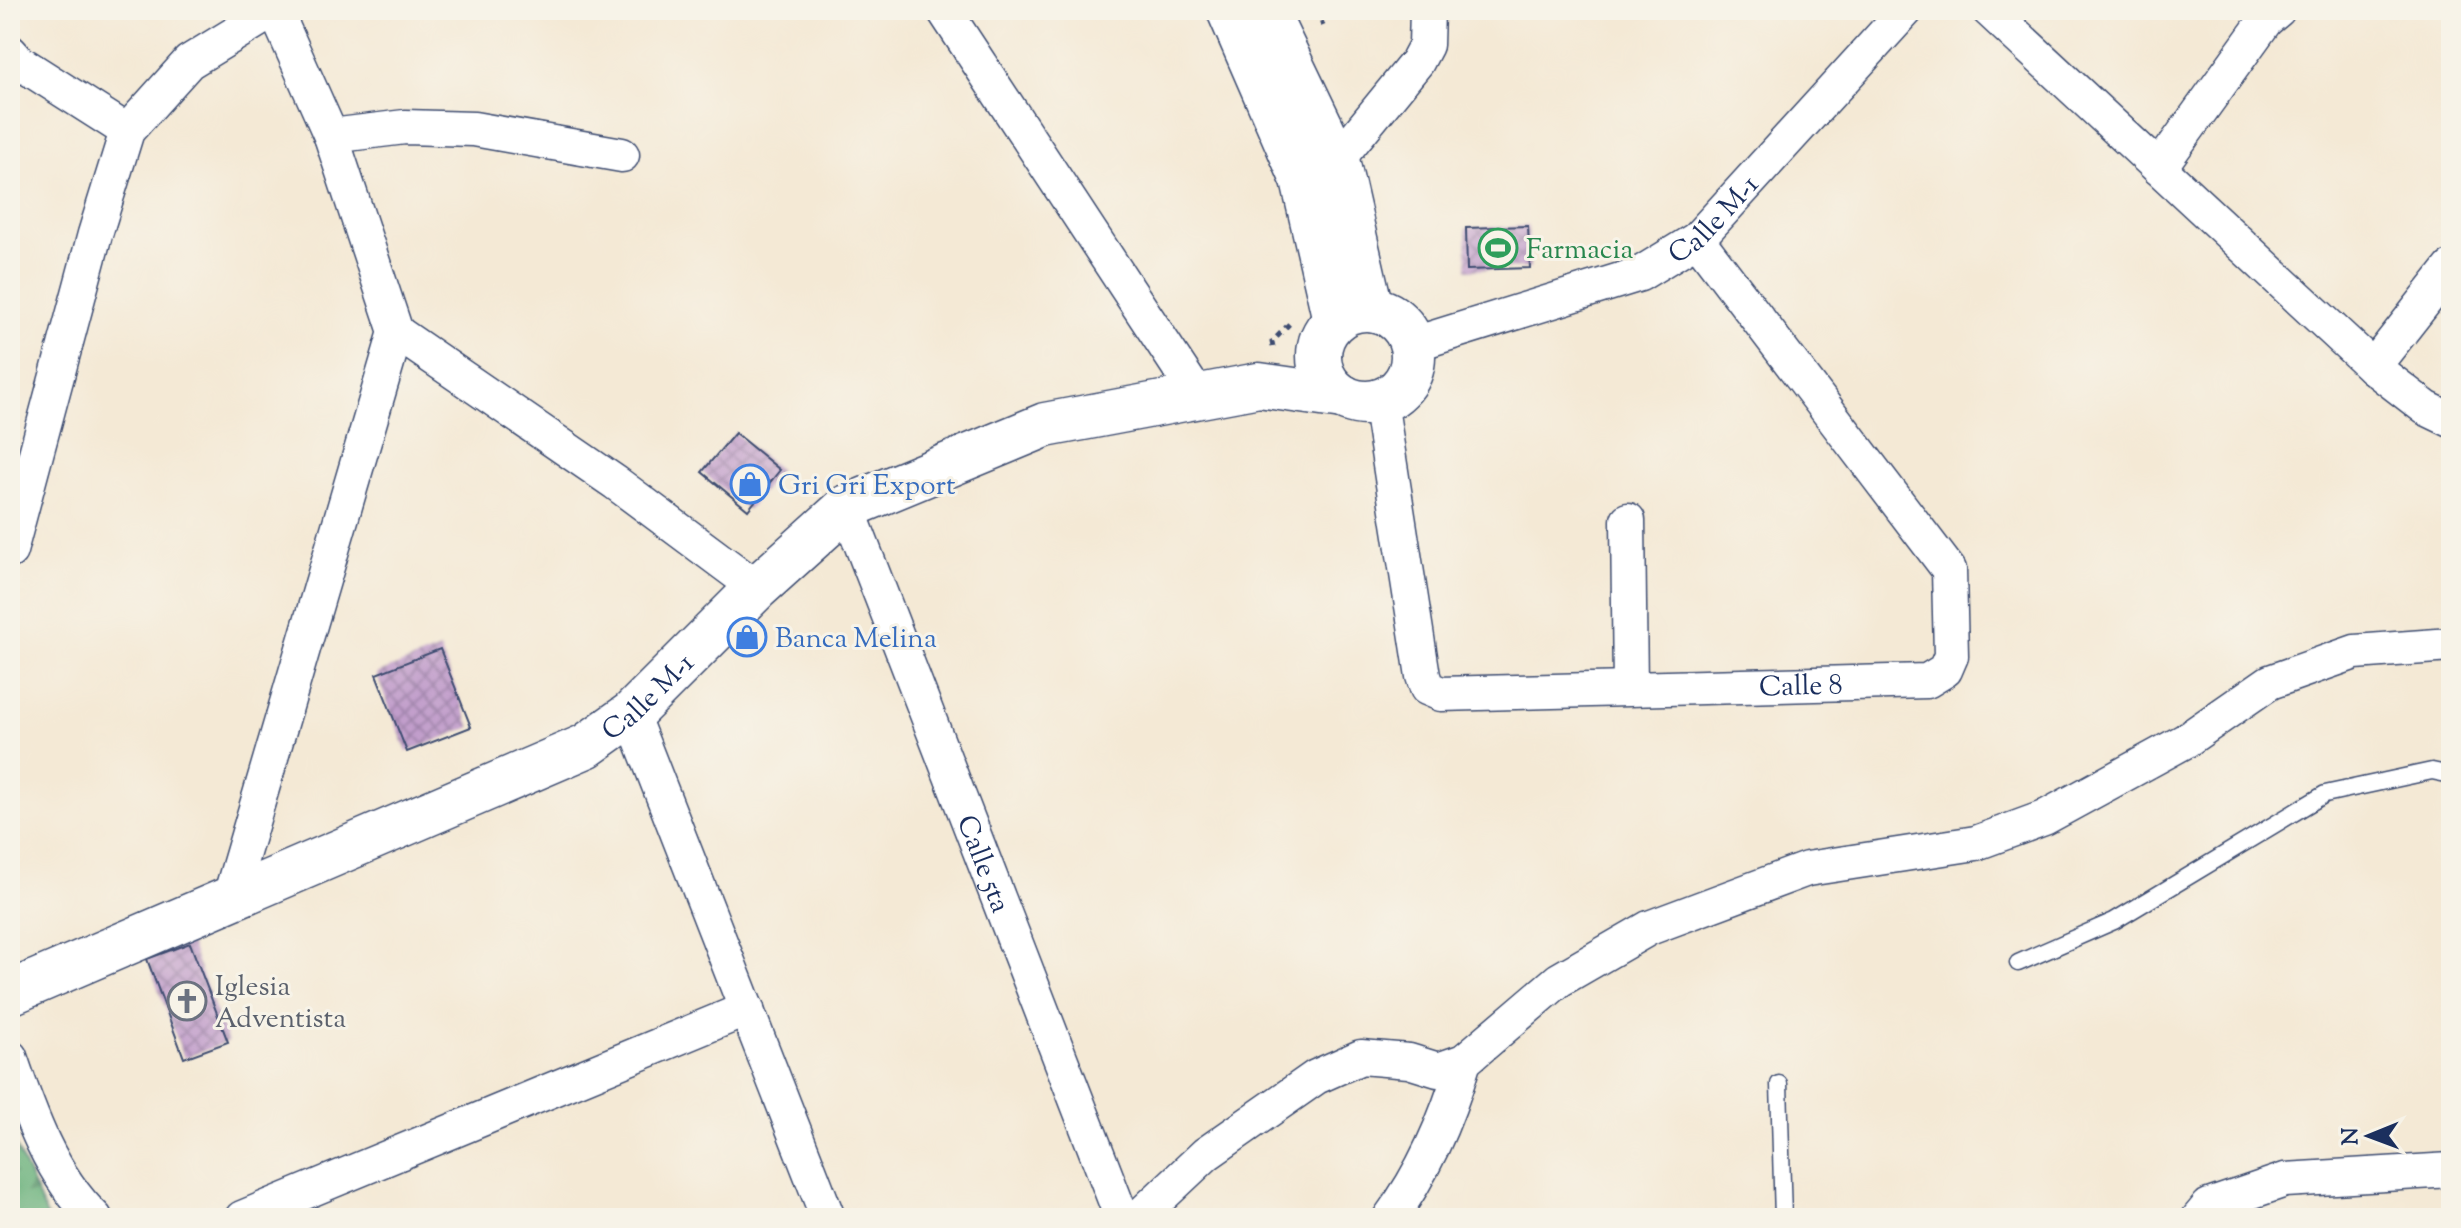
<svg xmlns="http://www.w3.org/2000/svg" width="2461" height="1228" font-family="'Sorts Mill Goudy',serif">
  <defs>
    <pattern id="forest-firs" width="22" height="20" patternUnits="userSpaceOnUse" patternTransform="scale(2)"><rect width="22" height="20" fill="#62ad76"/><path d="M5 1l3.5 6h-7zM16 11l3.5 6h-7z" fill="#508d64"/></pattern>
    <pattern id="building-cross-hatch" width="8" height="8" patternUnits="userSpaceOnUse" patternTransform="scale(2)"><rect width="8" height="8" fill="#c19dcb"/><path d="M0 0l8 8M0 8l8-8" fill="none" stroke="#9c80a8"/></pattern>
  </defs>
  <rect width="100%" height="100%" fill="#f7f3e8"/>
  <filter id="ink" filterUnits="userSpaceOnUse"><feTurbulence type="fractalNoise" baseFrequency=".0125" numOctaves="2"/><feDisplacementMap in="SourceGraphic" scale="16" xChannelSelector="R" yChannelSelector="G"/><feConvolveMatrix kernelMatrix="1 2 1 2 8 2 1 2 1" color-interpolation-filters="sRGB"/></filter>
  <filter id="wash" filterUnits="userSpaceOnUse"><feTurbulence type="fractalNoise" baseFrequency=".006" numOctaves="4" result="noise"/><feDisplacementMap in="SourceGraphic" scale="32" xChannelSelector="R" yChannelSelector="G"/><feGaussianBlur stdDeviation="1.8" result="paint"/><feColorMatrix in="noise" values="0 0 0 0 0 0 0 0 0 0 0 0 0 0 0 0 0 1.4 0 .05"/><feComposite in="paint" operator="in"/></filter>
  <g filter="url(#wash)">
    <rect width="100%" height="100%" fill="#f4e9d5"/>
    <path fill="url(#forest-firs)" stroke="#3e6e6a" stroke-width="2" d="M 10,1133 L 48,1218 L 10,1218 Z"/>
    <g id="blocks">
      <path fill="url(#building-cross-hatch)" d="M 1528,226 L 1530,268 L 1467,270 L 1466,228 Z
        M 735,433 L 780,470 L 748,510 L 702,472 Z
        M 739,622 L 764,634 L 755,651 L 731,639 Z
        M 440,649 L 471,727 L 407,752 L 376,674 Z
        M 190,943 L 228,1042 L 184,1058 L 147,959 Z"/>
    </g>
  </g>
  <g filter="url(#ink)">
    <use href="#blocks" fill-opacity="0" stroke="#3c4b70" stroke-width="2"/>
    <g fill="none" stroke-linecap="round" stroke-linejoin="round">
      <g stroke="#3c4b70" stroke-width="19">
        <path id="lane" d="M 2018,963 L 2114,921 L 2325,794 L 2432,771 L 2451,775
          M 1779,1084 L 1783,1218"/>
      </g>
      <g stroke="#3c4b70" stroke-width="37">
        <g id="street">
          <path d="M 944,10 L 1198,396"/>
          <path d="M 1989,10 L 2373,367 L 2426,408 L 2451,420"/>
          <path d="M 10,52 L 19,62 L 127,131"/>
          <path d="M 331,136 L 405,127 L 474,129 L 622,155"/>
          <path d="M 1337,160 L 1417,62 L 1426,45 L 1427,10"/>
          <path d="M 2159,168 L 2266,20 L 2278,10"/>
          <path d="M 396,332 L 616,483 L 757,588"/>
          <path id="s1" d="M 1411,345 L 1640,274 L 1697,239 L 1906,10"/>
          <path d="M 2373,367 L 2451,268"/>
          <path id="s2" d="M 1380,401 L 1423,676 L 1427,688 L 1441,694 L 1927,681 L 1945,670 L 1951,656 L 1949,570 L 1697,239"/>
          <path id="s3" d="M 847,507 L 1122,1218"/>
          <path d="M 1628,520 L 1630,688"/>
          <path d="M 10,551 L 95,234 L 127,131 L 189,62 L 274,10"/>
          <path d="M 631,714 L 828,1218"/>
          <path d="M 230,897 L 396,332 L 331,136 L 275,10"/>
          <path d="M 10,1057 C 29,1113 51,1176 95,1218"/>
          <path d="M 242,1218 L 747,1009"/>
          <path d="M 1138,1218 L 1206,1154 L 1316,1077 L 1361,1057 L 1409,1061 L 1438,1070 L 1464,1061 L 1559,980 L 1649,928 L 1807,869 L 1976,843 L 2044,818 L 2185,741 L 2270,682 L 2355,652 L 2451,645"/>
          <path d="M 1390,1218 C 1425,1171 1448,1116 1464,1061"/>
          <path d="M 2199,1218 L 2209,1206 L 2285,1180 L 2451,1170"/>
        </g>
      </g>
      <g stroke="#3c4b70" stroke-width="47">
        <g id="secondary">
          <path d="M 1229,10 L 1303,180 L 1335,320"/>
          <path d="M 1265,10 L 1337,160 L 1371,309"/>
          <circle cx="1366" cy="356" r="47"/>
          <path id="s4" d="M 10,993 L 586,746 L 631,714 L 757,588 L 847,507 L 1045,425 L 1259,385 L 1343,397"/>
        </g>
      </g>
      <path stroke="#3c4b70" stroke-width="5" stroke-dasharray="6 6" stroke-linecap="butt" d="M 1317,10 L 1323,26
        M 1273,347 L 1272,342 L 1292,321"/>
      <use href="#lane" stroke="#fff" stroke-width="16"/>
      <use href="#street" stroke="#fff" stroke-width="34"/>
      <use href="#secondary" stroke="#fff" stroke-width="44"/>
    </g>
  </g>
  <defs>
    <g id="stadium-ring" transform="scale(2)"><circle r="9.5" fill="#f7f3e8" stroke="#2e9e5b" stroke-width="1.5"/><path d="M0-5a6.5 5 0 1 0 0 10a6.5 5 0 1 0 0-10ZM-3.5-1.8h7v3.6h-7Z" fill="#2e9e5b"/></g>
    <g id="shop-ring" transform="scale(2)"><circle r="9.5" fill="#f7f3e8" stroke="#3f7fe0" stroke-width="1.5"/><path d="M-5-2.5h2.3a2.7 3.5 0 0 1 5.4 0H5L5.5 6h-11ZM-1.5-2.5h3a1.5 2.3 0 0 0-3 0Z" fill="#3f7fe0"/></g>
    <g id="church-ring" transform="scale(2)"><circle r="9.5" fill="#f7f3e8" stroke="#6b7280" stroke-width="1.5"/><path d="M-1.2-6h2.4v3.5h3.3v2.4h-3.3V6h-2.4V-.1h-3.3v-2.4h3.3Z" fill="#6b7280"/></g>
  </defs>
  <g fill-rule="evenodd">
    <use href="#stadium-ring" x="1498" y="248"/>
    <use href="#shop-ring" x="750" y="484"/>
    <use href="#shop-ring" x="747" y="637"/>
    <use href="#church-ring" x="187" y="1001"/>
  </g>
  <g text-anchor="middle" stroke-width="6" stroke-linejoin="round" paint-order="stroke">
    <g font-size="28" fill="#1b2f5e" stroke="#f7f3e8">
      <text dy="10" stroke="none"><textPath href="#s1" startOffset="332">Calle M-1</textPath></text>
      <text dy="10" stroke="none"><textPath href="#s2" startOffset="666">Calle 8</textPath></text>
      <text dy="10" stroke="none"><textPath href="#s4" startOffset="706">Calle M-1</textPath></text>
      <text dy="10" stroke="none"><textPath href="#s3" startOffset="382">Calle 5ta</textPath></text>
    </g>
    <g font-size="28" fill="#27864d" stroke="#f7f3e8" text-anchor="start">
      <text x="1526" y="258">Farmacia</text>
    </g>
    <g font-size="28" fill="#366cbe" stroke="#f7f3e8" text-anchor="start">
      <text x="778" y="494">Gri Gri Export</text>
      <text x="775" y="647">Banca Melina</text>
    </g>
    <g font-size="28" fill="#5b616d" stroke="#f7f3e8" text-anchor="start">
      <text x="215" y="995">Iglesia<tspan x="215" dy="32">Adventista</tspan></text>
    </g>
  </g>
  <rect width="2461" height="1228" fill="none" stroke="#f7f3e8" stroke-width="40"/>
  <g transform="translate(2369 1136) rotate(269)" stroke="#f7f3e8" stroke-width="6" paint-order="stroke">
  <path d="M0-6L14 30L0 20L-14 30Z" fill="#1b2f5e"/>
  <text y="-12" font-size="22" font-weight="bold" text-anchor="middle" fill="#1b2f5e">N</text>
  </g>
</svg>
